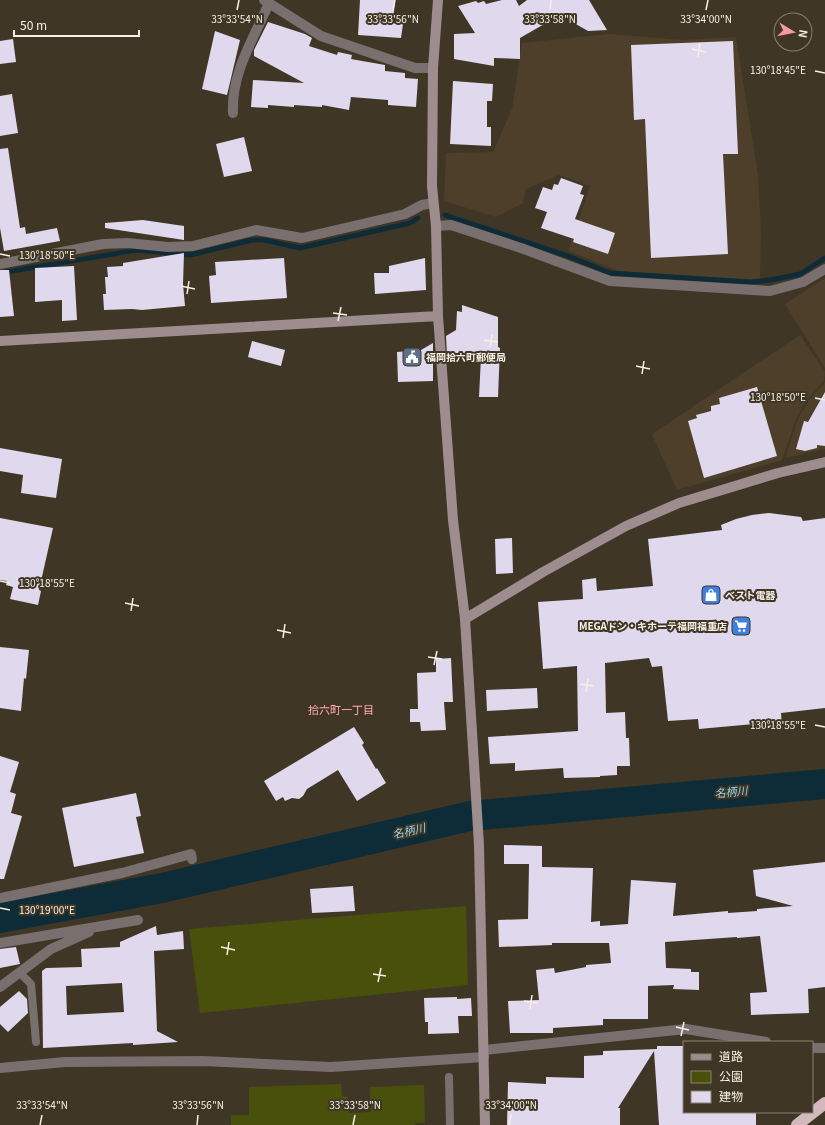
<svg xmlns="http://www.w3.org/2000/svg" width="825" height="1125" font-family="Georgia,'Noto Sans JP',serif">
  <rect width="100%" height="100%" fill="#403626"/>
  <path fill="#4d3f29" d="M 609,34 L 683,40 L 736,37 L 758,175 L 761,231 L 760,281 L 619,271 L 568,251 L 590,186 L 559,175 L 526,189 L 523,203 L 496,217 L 444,201 L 446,153 L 493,152 L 512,109 L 522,43 Z
    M 825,278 L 825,368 L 785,304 Z
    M 800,335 L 825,372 L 824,381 L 807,400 L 796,419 L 782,460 L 677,490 L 652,434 Z
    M 825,382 L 825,449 L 785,458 L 798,419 L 809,400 Z"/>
  <path fill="#48500b" d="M 466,906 L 468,985 L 200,1013 L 189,929 Z
    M 341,1084 L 342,1096 L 348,1097 L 349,1113 L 371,1112 L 370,1087 L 424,1085 L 425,1123 L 415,1123 L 415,1125 L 231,1125 L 231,1115 L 249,1115 L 249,1087 Z"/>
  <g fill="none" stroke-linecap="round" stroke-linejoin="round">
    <path stroke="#0d2c37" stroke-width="5" d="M 445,215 L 568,256 L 610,273 L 750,282 L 771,280 L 800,274 L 825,258
      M 0,273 L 137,250 L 190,255 L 252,240 L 264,240 L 300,248 L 410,223 L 418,218"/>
    <path stroke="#0d2c37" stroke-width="30" d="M 0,918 L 162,888 L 470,816 L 825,784"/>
  </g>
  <path fill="#e0d8ed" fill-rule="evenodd" d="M 360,0 L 395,0 L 393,23 L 403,24 L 401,38 L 358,35 Z
    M 502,0 L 516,0 L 519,6 L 527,0 L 589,0 L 607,30 L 588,31 L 560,15 L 520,38 L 520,59 L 494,58 L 494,66 L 454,59 L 454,34 L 475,33 L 458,6 L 476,1 L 478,3 L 484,1 L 486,4 Z
    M 268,22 L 305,34 L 312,38 L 309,46 L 337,55 L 338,52 L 352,55 L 351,59 L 385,65 L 385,71 L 405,73 L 405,78 L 418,79 L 416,107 L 388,105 L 388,100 L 351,97 L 349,110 L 322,105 L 322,107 L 294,105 L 294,107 L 268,105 L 268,108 L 251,107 L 253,80 L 304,83 L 254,56 L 254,50 Z
    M 215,31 L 240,40 L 227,95 L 202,89 Z
    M 13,39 L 16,62 L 0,64 L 0,41 Z
    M 733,41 L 738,154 L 723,154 L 728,254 L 651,258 L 645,119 L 634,120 L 631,45 Z
    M 453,81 L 493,84 L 492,101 L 487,101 L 487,127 L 491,127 L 491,146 L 450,144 Z
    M 12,94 L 18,133 L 0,136 L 0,96 Z
    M 244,137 L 252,171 L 224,177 L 216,144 Z
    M 8,148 L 20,228 L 25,227 L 26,234 L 57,228 L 60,241 L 4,251 L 0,228 L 0,149 Z
    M 561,178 L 583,186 L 580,194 L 584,195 L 575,219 L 615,233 L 608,254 L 573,242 L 574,239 L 541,228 L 547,212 L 535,208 L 543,187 L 552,190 L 554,184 L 558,185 Z
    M 143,220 L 184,226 L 184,240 L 105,228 L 105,223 Z
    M 184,253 L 183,284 L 185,306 L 142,310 L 132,309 L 104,310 L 103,294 L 106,294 L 105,277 L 108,277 L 107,267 L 123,266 L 123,263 Z
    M 284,258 L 287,298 L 211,303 L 209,276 L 216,275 L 215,262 Z
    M 425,258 L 426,290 L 375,294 L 374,273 L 389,273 L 389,266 Z
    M 74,266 L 77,320 L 62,321 L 62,300 L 35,302 L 35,268 Z
    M 0,270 L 9,270 L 14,316 L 0,317 Z
    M 462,305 L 498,317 L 498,347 L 500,348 L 498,397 L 479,397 L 481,357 L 447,355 L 446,336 L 456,330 L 457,311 L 462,312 Z
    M 252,341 L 285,350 L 281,366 L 248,357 Z
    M 433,343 L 433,381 L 398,382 L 397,352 L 421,350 Z
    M 757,387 L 777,456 L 704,478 L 688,421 L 697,418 L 696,415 L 711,411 L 711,406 L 720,404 L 719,398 Z
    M 825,392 L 825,446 L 817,445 L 817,448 L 805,451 L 796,449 L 804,421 L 808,422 Z
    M 0,448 L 62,459 L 56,498 L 21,493 L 23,475 L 0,471 Z
    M 769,513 L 801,517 L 803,521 L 825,518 L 825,708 L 781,713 L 782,727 L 755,729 L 754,724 L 699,729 L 698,719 L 668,721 L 662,666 L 652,667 L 649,658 L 605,663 L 606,713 L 625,712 L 626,738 L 629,738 L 630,766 L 617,766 L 617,775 L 600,776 L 600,777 L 564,778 L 563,768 L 515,771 L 515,763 L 490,764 L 488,737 L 578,731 L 577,666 L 543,669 L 538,602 L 583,599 L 582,580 L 596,578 L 597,591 L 653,586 L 648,539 L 722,530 L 721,525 L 736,519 L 752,515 Z
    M 0,518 L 53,528 L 39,590 L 41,591 L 38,605 L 10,599 L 13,587 L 6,585 L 7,581 L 0,580 Z
    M 512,538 L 513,573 L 496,574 L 495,539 Z
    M 0,647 L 29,650 L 26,679 L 24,678 L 21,711 L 0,708 Z
    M 451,658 L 453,702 L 444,702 L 446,730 L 421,731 L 420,722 L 410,722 L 410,709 L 418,709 L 417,673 L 436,672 L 436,659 Z
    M 537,688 L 538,708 L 487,711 L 486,690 Z
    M 354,727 L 364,743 L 362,745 L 376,769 L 377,768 L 386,783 L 357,801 L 338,770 L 307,789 L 303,796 L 299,799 L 292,798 L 285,801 L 283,797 L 276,801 L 264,781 Z
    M 0,756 L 19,762 L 10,792 L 16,794 L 11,813 L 22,816 L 4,879 L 0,879 Z
    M 136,793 L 141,816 L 136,817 L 144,853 L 74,867 L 62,808 Z
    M 504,845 L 542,846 L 542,867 L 593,868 L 591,922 L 600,921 L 600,926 L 628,924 L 631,880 L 676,883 L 673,916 L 728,911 L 728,913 L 757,911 L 757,909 L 793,906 L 756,896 L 753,870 L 825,862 L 825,987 L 808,989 L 809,1013 L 751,1015 L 750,993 L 767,992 L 760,936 L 737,938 L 737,937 L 665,942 L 666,968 L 691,969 L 691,972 L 699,972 L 699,990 L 673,989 L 674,985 L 648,986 L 648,1019 L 603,1019 L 603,1025 L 553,1028 L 553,1033 L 510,1033 L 508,1001 L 539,1000 L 536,970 L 554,968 L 555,973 L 586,967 L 586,965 L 611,963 L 609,943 L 552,943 L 552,945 L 499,947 L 498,920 L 528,919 L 529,864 L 504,864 Z
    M 353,886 L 355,911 L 312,913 L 310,889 Z
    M 156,926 L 157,935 L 183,931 L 184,949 L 154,951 L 157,1031 L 178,1042 L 133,1045 L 133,1043 L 43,1048 L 42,971 L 46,968 L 82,967 L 81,949 L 120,947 L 120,942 ZM 122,983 L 124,1012 L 67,1015 L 66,986 Z
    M 16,947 L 20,964 L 0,968 L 0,949 Z
    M 19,991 L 27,999 L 28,1013 L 8,1032 L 0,1024 L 0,1007 Z
    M 457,997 L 457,999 L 471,998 L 472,1016 L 458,1016 L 459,1033 L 428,1034 L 428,1022 L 425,1022 L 424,998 Z
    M 657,1046 L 684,1046 L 684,1112 L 756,1112 L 756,1125 L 659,1125 L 654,1051 L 618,1108 L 620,1108 L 620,1125 L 507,1125 L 508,1082 L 546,1084 L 546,1077 L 584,1078 L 584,1056 L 603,1055 L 603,1051 L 657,1049 Z"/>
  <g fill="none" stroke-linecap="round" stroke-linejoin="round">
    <path stroke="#796f6f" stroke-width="8" d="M 19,972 L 31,984 L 36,1042
      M 449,1077 L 450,1125"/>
    <path stroke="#796f6f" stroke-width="10" d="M 264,0 L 321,36 L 415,68 L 433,68
      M 233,113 C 231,73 254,38 269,3
      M 436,226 L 451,225 L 521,248 L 610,281 L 770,291 L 803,282 L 825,269
      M 0,264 L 103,244 L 127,243 L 168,247 L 193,246 L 256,230 L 302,238 L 405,214 L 422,205 L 433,203
      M 0,898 L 122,873 L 191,854 L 192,859
      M 0,943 L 138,920
      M 0,987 L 51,949 L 89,932
      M 812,1048 L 825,1048
      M 484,1050 L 686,1029 L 766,1042
      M 0,1068 L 65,1062 L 203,1061 L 331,1067 L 484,1057"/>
    <path stroke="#9e8d8e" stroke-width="10" d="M 438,0 L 433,68 L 432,186 L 436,226 L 438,316 L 453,520 L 465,619 L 479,845 L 485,1125
      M 0,341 L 438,316
      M 465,619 L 543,572 L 626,526 L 679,503 L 778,473 L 825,462"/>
    <path stroke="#d3b9bc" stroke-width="12" d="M 797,1125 L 825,1103"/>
  </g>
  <path fill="none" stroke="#f7f1e7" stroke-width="1.5" d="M 237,10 L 239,0M 393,10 L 395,0M 550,10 L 551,0M 706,10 L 708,0M 692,49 L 706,52M 698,57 L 700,43M 815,71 L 825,73M 0,254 L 10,256M 181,286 L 195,289M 187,294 L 189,281M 333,313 L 347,315M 338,321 L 341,307M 484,340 L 498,342M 490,348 L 492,334M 636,366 L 650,369M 642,374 L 644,361M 815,398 L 825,400M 0,581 L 10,583M 125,603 L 139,606M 131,611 L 133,598M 277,630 L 291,633M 283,638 L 285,624M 428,657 L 442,659M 434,665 L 437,651M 580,684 L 594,686M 586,692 L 588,678M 815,725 L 825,727M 0,908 L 10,910M 221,947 L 235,950M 227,955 L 229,942M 373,974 L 386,976M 378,982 L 381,968M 524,1001 L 538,1003M 530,1009 L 532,995M 676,1027 L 689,1030M 681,1036 L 684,1022M 40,1125 L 42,1115M 197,1125 L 198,1115M 353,1125 L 355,1115M 509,1125 L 511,1115"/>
  <defs>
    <g id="civic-square" transform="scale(1)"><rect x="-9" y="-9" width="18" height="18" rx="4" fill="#5c6f8a" stroke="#403626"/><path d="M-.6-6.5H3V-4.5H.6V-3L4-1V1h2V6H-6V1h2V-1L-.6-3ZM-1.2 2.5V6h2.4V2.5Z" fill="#fff"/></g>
    <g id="shop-square" transform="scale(1)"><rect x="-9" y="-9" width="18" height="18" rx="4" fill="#3f7fe0" stroke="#403626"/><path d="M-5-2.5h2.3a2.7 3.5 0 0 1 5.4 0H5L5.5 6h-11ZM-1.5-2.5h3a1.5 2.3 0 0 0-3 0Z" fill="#fff"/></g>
    <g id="supermarket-square" transform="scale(1)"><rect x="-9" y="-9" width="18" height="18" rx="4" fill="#3f7fe0" stroke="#403626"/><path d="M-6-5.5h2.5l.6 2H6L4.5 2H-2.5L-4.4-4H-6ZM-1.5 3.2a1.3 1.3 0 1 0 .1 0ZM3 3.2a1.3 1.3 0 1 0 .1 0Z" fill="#fff"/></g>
  </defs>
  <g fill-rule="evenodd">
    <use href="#civic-square" x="412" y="357"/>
    <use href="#shop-square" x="711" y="595"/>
    <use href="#supermarket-square" x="741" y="626"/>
  </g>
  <g text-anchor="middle" stroke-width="4" stroke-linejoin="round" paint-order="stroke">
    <g font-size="10" font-weight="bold" fill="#f7f1e7" stroke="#403626" text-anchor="start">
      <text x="426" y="361">福岡拾六町郵便局</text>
      <text x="725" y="599">ベスト電器</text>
      <text x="727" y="630" text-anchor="end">MEGAドン・キホーテ福岡福重店</text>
    </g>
    <g font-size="11" fill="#feaab1" stroke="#403626">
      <text x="341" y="714">拾六町一丁目</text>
    </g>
    <g font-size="11" font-style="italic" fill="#8fd6f2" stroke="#403626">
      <text transform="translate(731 792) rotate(-5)" y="4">名柄川</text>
      <text transform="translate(409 831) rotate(-13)" y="4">名柄川</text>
    </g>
  </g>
  <g font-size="10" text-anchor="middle" fill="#f7f1e7" stroke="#403626" stroke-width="4" stroke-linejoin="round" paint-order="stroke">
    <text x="237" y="23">33°33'54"N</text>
    <text x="393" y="23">33°33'56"N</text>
    <text x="550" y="23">33°33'58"N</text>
    <text x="706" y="23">33°34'00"N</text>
    <text x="778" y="74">130°18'45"E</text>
    <text x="47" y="259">130°18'50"E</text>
    <text x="778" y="401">130°18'50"E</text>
    <text x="47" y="587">130°18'55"E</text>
    <text x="778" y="729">130°18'55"E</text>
    <text x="47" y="914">130°19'00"E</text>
    <text x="42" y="1109">33°33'54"N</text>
    <text x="198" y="1109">33°33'56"N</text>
    <text x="355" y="1109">33°33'58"N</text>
    <text x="511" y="1109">33°34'00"N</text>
  </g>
  <rect x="683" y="1041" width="130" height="72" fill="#403626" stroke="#898173"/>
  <rect x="691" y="1054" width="20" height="6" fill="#9e8d8e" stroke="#898173"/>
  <text x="719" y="1061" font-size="12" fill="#f7f1e7">道路</text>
  <rect x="691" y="1071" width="20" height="12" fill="#48500b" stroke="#898173"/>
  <text x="719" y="1081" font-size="12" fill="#f7f1e7">公園</text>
  <rect x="691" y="1091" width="20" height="12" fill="#e0d8ed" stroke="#898173"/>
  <text x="719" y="1101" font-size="12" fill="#f7f1e7">建物</text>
  <g transform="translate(793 32) rotate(100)"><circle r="19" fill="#403626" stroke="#898173"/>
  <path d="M0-3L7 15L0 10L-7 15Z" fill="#f49aa2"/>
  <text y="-6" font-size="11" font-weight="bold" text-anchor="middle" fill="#f7f1e7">N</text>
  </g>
  <path d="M14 30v6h125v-6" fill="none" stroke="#f7f1e7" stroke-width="2"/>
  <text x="20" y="30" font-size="12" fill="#f7f1e7" stroke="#403626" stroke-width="3" paint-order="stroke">50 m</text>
</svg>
